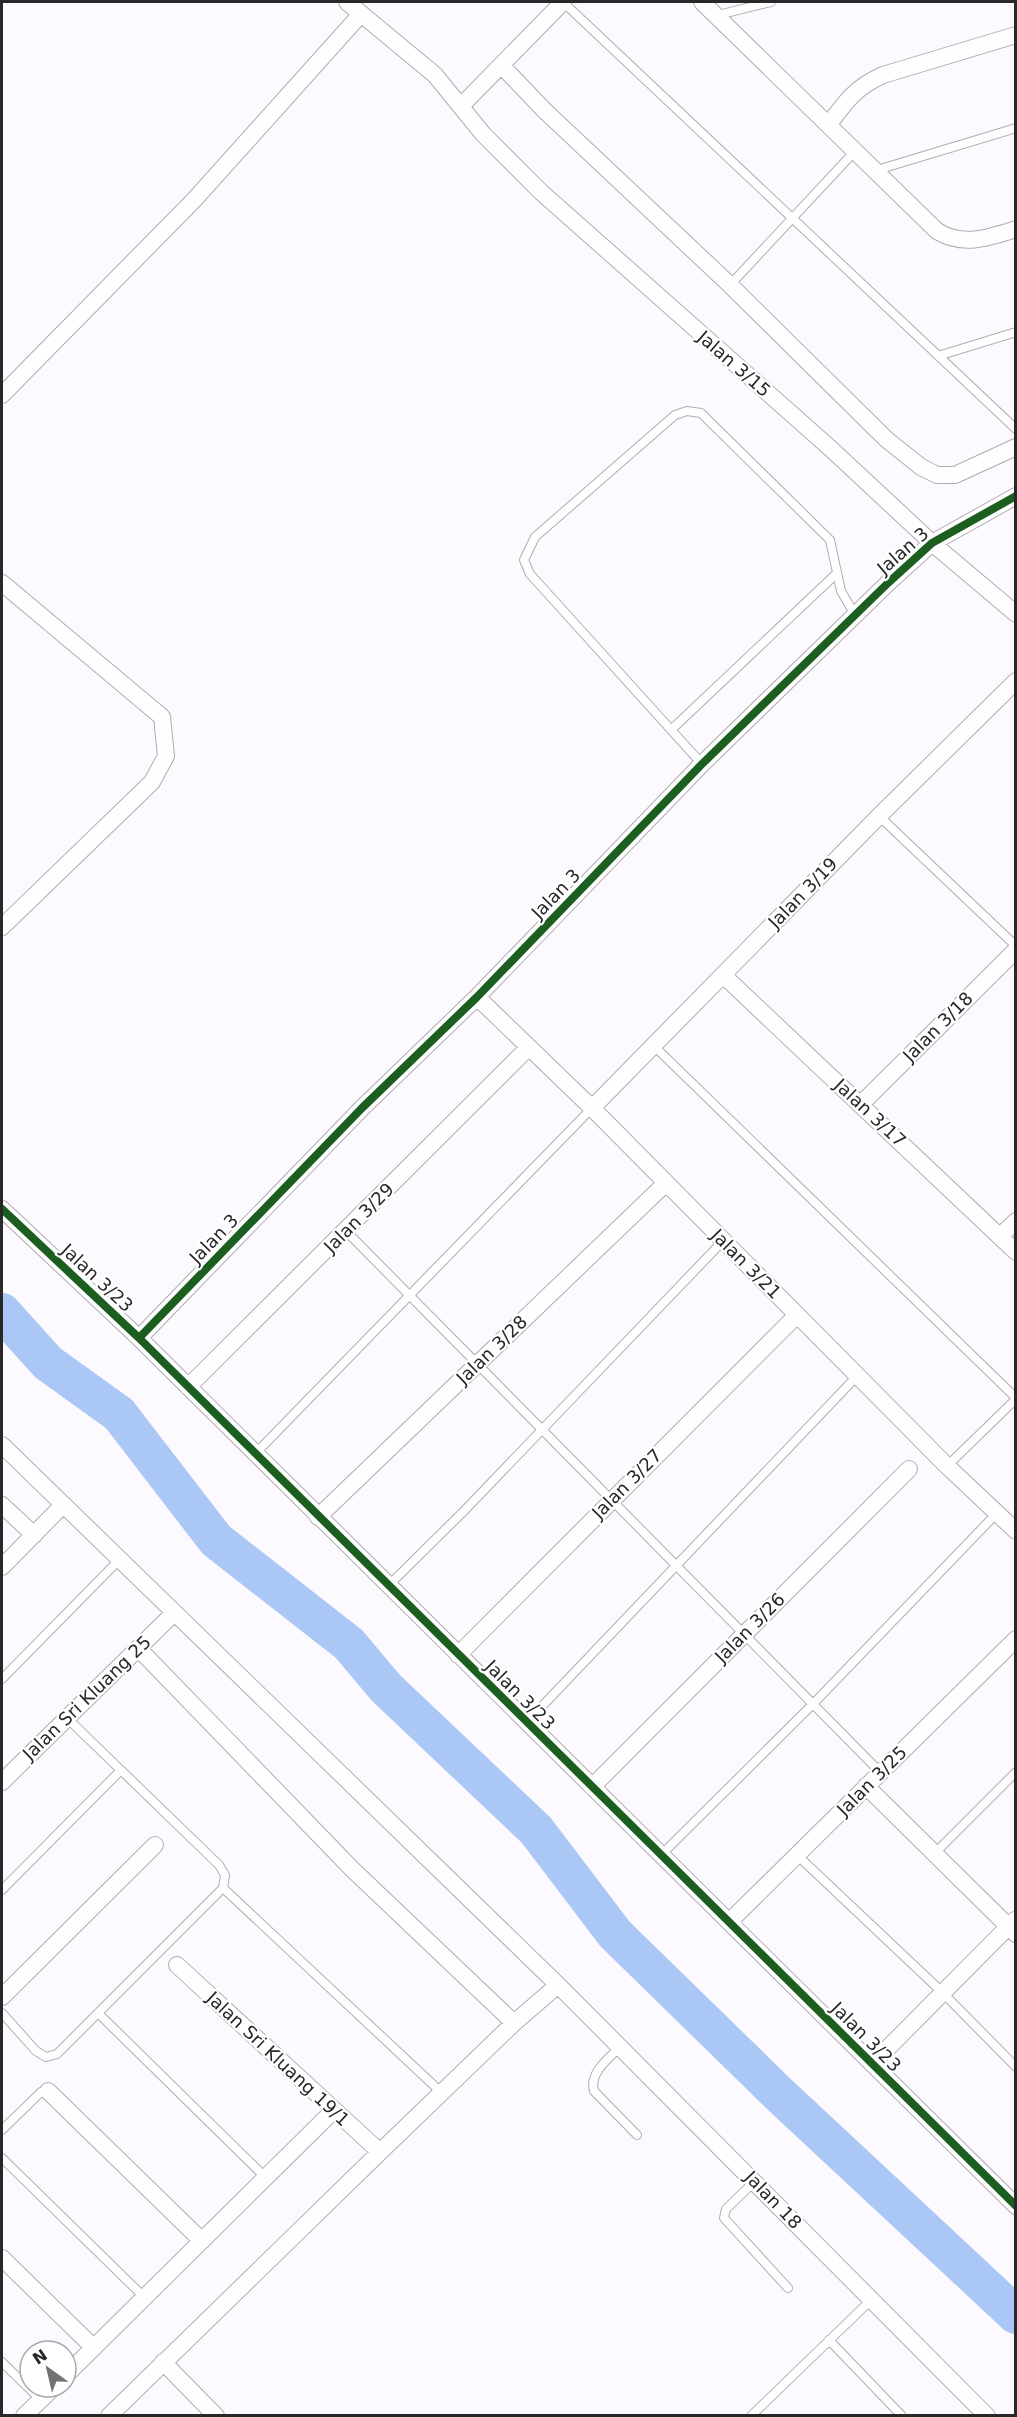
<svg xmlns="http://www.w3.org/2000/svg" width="1017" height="2417" font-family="'DejaVu Sans',sans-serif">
  <rect width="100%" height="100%" fill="#fcfafe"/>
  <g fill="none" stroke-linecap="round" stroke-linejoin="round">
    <path stroke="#abc7f6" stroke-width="38" d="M 2,1312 L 48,1363 L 119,1414 L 216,1540 L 349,1644 L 386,1688 L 536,1830 L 615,1934 L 781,2096 L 1016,2315"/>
    <g stroke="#aeaeb0" stroke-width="10">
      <path id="service" d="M 563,2 L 1016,429
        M 718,15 L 771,2
        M 877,170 L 1016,128
        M 730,285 L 856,150
        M 938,356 L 1016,332
        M 671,730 L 836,574
        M 702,764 L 530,574 L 524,560 L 535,537 L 675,415 L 687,411 L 701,413 L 830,540 L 841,591 L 855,615
        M 879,816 L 1016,946
        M 653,1045 L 1016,1398
        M 346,1231 L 880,1772
        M 255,1454 L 592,1108
        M 947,1466 L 1016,1399
        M 388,1586 L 464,1511 L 723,1241
        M 2,1679 L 119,1560
        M 527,1722 L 858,1375
        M 934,1854 L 1016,1772
        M 661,1855 L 813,1704 L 997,1513
        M 797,1855 L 942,1992 L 1016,2067
        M 223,1888 L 442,2093
        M 2,1890 L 121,1770
        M 2,2013 L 36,2051 L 46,2057 L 57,2054 L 223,1888 L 225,1875 L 219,1865 L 67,1718
        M 98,2013 L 266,2178
        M 620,2047 C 608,2059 589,2073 594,2091 L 637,2135
        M 2,2130 L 41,2092 L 48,2091
        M 2,2158 L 145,2298
        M 755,2181 L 726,2209 L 724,2218 L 788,2288
        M 829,2340 L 902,2416
        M 2,2362 L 41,2400
        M 751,2416 L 871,2300"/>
    </g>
    <g stroke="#aeaeb0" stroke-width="18">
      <path id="minor" d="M 347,2 L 435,75 L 483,134 L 541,192 L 830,448 L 932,543 L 1016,614
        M 702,2 L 937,231 C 963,247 988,238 1016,229
        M 502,66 L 544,110 L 730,285 L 886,439 L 921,467 L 937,475 L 955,475 L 1016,447
        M 462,105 L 563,2
        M 829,124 C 846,101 856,87 883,75 L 1016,35
        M 2,395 L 194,200 L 361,14
        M 2,583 L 162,717 L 166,756 L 152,782 L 2,927
        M 723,975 L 1016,1252
        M 477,997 L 592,1108 L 947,1466 L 1016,1531
        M 861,1104 L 1016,950
        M 592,1108 L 879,816 L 1016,681
        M 2,1209 L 139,1338 L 1016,2206
        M 1000,1236 L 1016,1221
        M 139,1338 L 362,1108 L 477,997 L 702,764 L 888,583 L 932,543 L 1016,496
        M 188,1387 L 528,1048
        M 2,1445 L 558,1985 L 987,2416
        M 2,1505 L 34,1535
        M 318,1517 L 665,1184
        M 2,1567 L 63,1505
        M 138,1648 L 352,1869 L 514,2023
        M 458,1655 L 797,1315
        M 2,1782 L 173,1614
        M 866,1786 L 1016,1934
        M 592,1787 L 909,1469
        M 729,1922 L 1016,1639
        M 177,1965 L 380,2152
        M 2,1997 L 155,1845
        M 872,2064 L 1015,1920
        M 48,2091 L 202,2241
        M 2,2258 L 94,2348
        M 163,2362 L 216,2416
        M 66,2375 L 334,2110
        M 24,2416 L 54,2387
        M 109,2416 L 380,2152 L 514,2023 L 558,1985"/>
    </g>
    <use href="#service" stroke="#fffeff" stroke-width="8"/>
    <use href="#minor" stroke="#fffeff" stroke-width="16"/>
    <g stroke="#fff" stroke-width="11">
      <path id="cycleway" d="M 2,1209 L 139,1338 L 1016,2206
        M 139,1338 L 362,1108 L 477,997 L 702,764 L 888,583 L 932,543 L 1016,496"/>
    </g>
    <use href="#cycleway" stroke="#1b5e20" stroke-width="8"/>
  </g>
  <g text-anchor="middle" stroke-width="4.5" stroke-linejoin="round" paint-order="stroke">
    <g font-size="18" fill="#282729" stroke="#fff">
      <text transform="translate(734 364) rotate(41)" y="6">Jalan 3/15</text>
      <text transform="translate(903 551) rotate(-41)" y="6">Jalan 3</text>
      <text transform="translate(803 893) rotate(-46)" y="6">Jalan 3/19</text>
      <text transform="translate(556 894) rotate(-46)" y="6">Jalan 3</text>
      <text transform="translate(938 1027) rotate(-45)" y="6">Jalan 3/18</text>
      <text transform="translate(870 1113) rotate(43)" y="6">Jalan 3/17</text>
      <text transform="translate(359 1218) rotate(-45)" y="6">Jalan 3/29</text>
      <text transform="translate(214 1239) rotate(-46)" y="6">Jalan 3</text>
      <text transform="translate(746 1264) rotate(45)" y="6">Jalan 3/21</text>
      <text transform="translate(97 1278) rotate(43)" y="6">Jalan 3/23</text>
      <text transform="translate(492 1350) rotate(-44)" y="6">Jalan 3/28</text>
      <text transform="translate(627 1484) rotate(-45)" y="6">Jalan 3/27</text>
      <text transform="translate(750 1628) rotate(-45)" y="6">Jalan 3/26</text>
      <text transform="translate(520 1695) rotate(45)" y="6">Jalan 3/23</text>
      <text transform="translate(87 1698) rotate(-44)" y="6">Jalan Sri Kluang 25</text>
      <text transform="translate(872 1781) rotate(-45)" y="6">Jalan 3/25</text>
      <text transform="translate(866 2037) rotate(45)" y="6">Jalan 3/23</text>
      <text transform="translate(278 2059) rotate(43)" y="6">Jalan Sri Kluang 19/1</text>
      <text transform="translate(773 2200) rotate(46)" y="6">Jalan 18</text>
    </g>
  </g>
  <rect width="1017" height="2417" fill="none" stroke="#282729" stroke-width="6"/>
  <g transform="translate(48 2369) rotate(326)"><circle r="28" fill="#ffffff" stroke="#a9a9a9" stroke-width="1.5"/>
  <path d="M0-4.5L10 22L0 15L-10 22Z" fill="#727174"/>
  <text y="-9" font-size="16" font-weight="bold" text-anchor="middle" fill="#282729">N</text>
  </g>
</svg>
